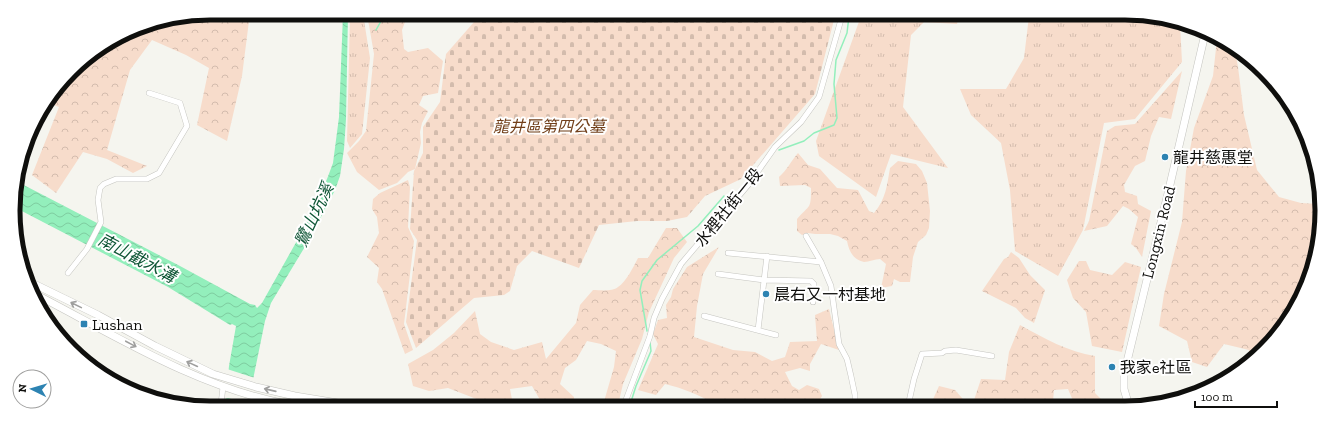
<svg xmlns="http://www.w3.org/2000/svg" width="1335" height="421" font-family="'Zilla Slab','Noto Sans TC',serif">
  <defs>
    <pattern id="grass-tufts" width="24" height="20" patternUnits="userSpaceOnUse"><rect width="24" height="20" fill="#f7dccb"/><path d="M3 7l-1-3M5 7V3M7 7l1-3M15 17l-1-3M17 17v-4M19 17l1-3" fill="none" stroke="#d3bcad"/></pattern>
    <pattern id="forest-crowns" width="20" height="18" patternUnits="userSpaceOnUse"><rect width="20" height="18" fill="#f7dccb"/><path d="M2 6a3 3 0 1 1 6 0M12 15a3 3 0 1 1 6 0" fill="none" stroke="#d3bcad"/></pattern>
    <pattern id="cemetery-stones" width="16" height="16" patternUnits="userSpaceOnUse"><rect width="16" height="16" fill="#f7dccb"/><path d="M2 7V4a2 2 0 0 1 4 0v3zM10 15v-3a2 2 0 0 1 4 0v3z" fill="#d3bcad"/></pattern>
    <pattern id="water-waves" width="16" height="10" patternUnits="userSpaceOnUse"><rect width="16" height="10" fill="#93efbc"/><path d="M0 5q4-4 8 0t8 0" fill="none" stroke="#7ecca0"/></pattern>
  </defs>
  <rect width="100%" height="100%" fill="#f5f5ef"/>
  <path fill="url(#grass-tufts)" d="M 350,14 L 363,14 L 370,58 L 362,134 L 350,148 L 347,141 Z
    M 861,16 L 959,16 L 957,24 L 924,22 L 911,35 L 903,107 L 948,168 L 891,154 L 876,197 L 819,156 L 816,141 Z
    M 1029,16 L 1163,17 L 1180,24 L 1182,62 L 1135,119 L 1104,123 L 1083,230 L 1058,276 L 1015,251 L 1010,190 L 1001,143 L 971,115 L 960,89 L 1006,89 L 1024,58 Z"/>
  <path fill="url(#forest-crowns)" d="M 211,13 L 250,13 L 242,76 L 227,141 L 197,125 L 209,68 L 186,55 L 152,40 L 130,70 L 107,150 L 147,166 L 133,173 L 107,159 L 83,152 L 56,193 L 32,175 L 59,107 L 49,103 L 80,62 L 135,28 Z
    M 367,14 L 408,14 L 402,30 L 404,49 L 408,52 L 428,48 L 443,61 L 438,93 L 423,96 L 419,105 L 428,111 L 422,123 L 420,132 L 421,143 L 415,169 L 408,172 L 397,183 L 379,190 L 357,172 L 347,153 L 359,141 L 366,131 L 374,54 Z
    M 1217,39 L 1234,46 L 1238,67 L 1244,115 L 1257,170 L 1279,197 L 1301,203 L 1318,204 L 1318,249 L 1296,309 L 1264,350 L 1248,362 L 1249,350 L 1224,344 L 1207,367 L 1192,362 L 1187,341 L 1159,326 L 1164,294 L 1182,222 L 1186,171 L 1194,128 L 1213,76 Z
    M 1182,71 L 1171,119 L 1159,117 L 1151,136 L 1145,161 L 1135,166 L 1124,185 L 1125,192 L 1137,196 L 1138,204 L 1151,211 L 1142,257 L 1136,248 L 1131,244 L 1138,217 L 1129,209 L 1123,206 L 1107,226 L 1084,231 L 1089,221 L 1107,131 L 1115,126 L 1135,124 Z
    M 798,153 L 808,165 L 820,169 L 837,188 L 858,190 L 869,211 L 874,213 C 886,199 887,185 890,168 L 898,161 L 916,164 L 922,171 L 927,183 L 930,211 L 929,228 L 926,235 L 918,242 L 913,257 L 910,282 L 900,282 L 894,279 L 892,286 L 881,288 L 886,264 L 880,259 C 875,259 869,262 864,262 C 853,260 849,251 847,241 L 838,236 L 830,234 L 815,234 L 808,233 L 802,235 L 797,231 L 797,219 C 810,204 811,210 811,188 L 805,185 L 780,186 L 779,177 C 787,170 791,161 798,153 Z
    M 408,180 L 410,187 L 408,227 L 414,241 L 404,324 L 413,350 L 405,354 L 382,289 L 377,282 L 379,268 L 367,257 L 379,233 L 377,217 L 372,209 L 373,199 L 380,193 Z
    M 666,228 L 677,228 L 687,242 L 674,258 L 649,312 L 642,339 L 623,384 L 618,405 L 603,405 L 614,367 L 616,351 L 601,344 L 587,341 L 576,360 L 565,368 L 560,384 L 574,397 L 574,405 L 543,405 L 532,386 L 510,389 L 513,405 L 492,405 L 448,388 L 429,391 L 413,386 L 408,364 L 433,350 L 454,333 L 475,311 L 480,334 L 491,342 L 514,350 L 542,342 L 546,359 L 576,323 L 580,305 L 593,290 C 600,290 612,292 618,287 C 626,282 634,266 638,258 L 648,258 Z
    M 719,247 L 703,274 L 697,306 L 694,337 L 733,350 L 755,352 L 772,361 L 785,357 L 790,342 L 817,341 L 815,315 L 829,309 L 839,350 L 821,344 L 810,364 L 810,371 L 800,368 L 785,372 L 792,386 L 799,390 L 807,385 L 819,389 L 822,396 L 816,406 L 714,405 L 714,403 C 698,395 683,388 665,384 L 656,395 L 638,390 L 658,344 L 653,334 L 658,320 L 667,318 L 666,305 L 671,297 L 673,289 L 687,267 Z
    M 1011,252 L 1019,258 L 1030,275 L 1045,290 L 1034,323 L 1025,318 L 1016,308 L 982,291 L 1004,259 L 1008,257 Z
    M 1079,261 L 1086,261 L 1090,270 L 1112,275 L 1125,262 L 1141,267 L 1122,352 L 1092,346 L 1086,312 L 1073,298 L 1067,280 Z
    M 1020,325 C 1044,338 1068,352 1095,356 L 1095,393 L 1102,400 L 1088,406 L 1074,403 L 1068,389 L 1054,390 L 1053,401 L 1051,406 L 972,406 L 981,379 L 1005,380 L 1009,352 Z
    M 939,386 L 955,390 L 969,406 L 930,406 Z"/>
  <path fill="url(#cemetery-stones)" d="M 481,14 L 835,16 L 815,94 L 741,179 L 705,196 L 687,217 L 667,221 L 637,221 L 599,225 L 579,268 L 532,251 L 517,266 L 510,291 L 504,295 L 474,298 L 416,348 L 406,322 L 417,240 L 410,229 L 414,171 L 423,153 L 423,127 L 440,102 L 446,54 Z"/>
  <path fill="url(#water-waves)" d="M 343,14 L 348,14 L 346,119 L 344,149 L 340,176 L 335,190 L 309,240 L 271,303 L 265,321 L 248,404 L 225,404 L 229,366 L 236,326 L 232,324 L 230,325 L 168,287 L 16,208 L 15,185 L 16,181 L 180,266 L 250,304 L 255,305 L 257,308 L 262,303 L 303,230 L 327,179 L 333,163 L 339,117 Z"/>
  <path fill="#f5f5ef" d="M 227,369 L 255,378 L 250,404 L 228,398 L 224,399 Z"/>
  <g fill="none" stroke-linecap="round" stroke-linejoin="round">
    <path stroke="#93efbc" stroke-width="1.5" d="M 376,30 L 385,14
      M 779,150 L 804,141 L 814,133 L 834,125 L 837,118 L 834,84 L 836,60 L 847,33 L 849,16
      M 647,331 L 640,290 L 642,281 L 657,260 L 698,226 L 724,196
      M 630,405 L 636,386 L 651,351 L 650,342"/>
    <g stroke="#c5c5c0" stroke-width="6">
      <path id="street" d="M 806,236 L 821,262 L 831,286 L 839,344 L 847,359 L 851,376 L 855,395 L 855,406
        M 728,253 L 821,262
        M 68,273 L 87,249 L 101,222 L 98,200 L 100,188 L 104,184 L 116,179 L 147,179 L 159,173 L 187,126 L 180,103 L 149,93
        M 718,274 L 764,280 L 811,281 L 814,284 L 813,302
        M 704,316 L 776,335
        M 758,330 L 767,256
        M 221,404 L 223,387
        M 253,404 L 254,397
        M 624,405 L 650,336 L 654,318 L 662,299 L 681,264 L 749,184 L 775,147 L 801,122 L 819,97 L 842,16
        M 908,406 L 914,379 L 922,354 L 942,353 L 945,351 L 956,350 L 992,356"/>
    </g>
    <g stroke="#c5c5c0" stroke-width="8">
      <path id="secondary" d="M 28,281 L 98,315 L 155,346 L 213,374 L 256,387 L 295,396 L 350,405
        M 35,294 C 116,336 195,386 286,404
        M 1129,406 L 1124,389 L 1124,374 L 1169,189 L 1205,34"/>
    </g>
    <use href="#street" stroke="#fff" stroke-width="5"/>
    <use href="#secondary" stroke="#fff" stroke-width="7"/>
  </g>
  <defs><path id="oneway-shaft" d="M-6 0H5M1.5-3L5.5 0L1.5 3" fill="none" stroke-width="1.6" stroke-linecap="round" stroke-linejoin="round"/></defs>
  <g stroke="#9f9f9e">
    <use href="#oneway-shaft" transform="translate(76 305) rotate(-154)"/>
    <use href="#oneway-shaft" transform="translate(131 344) rotate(28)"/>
    <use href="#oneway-shaft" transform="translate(192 364) rotate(-155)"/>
    <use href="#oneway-shaft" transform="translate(270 390) rotate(-167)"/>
  </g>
  <g fill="#2d83b2" stroke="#fff" stroke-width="1.5">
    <circle cx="1165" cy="157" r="4"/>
    <circle cx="766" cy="294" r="4"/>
    <rect x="80" y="320" width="8" height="8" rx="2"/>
    <circle cx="1112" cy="367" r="4"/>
  </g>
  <g text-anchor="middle" stroke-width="4" stroke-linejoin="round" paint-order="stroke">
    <g font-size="16" font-style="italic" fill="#72401b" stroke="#fff">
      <text x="549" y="132">龍井區第四公墓</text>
    </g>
    <g font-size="16" fill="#0f0f0d" stroke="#fff" text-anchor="start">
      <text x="1173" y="163">龍井慈惠堂</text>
      <text x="774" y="300">晨右又一村基地</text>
      <text x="92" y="330">Lushan</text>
      <text x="1120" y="373">我家e社區</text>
    </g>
    <g font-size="16" fill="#0f0f0d" stroke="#fff">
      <text transform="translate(728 207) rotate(-51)" y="6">水裡社街一段</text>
      <text transform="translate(1158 232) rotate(-76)" y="6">Longxin Road</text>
    </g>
    <g font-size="17" font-style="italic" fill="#105737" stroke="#fff">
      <text transform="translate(314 215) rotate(-65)" y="6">鷺山坑溪</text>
      <text transform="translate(137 258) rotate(28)" y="6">南山截水溝</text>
    </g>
  </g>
  <path d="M0 0H1335V421H0ZM210 20H1125A190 190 0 0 1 1315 210V211A190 190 0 0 1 1125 401H210A190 190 0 0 1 20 211V210A190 190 0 0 1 210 20Z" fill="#fff" fill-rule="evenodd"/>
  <path fill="none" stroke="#0f0f0d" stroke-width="5" d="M210 20H1125A190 190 0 0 1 1315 210V211A190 190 0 0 1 1125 401H210A190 190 0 0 1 20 211V210A190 190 0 0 1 210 20Z"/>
  <g transform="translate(32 389) rotate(275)"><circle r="19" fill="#ffffff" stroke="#9f9f9e"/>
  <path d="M0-3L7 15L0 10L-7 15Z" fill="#2d83b2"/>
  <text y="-6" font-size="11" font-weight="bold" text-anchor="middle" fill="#0f0f0d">N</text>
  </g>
  <path d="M1195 401v6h82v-6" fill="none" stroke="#0f0f0d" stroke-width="2"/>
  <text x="1201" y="401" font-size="12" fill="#0f0f0d" stroke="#ffffff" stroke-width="3" paint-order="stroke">100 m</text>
</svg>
